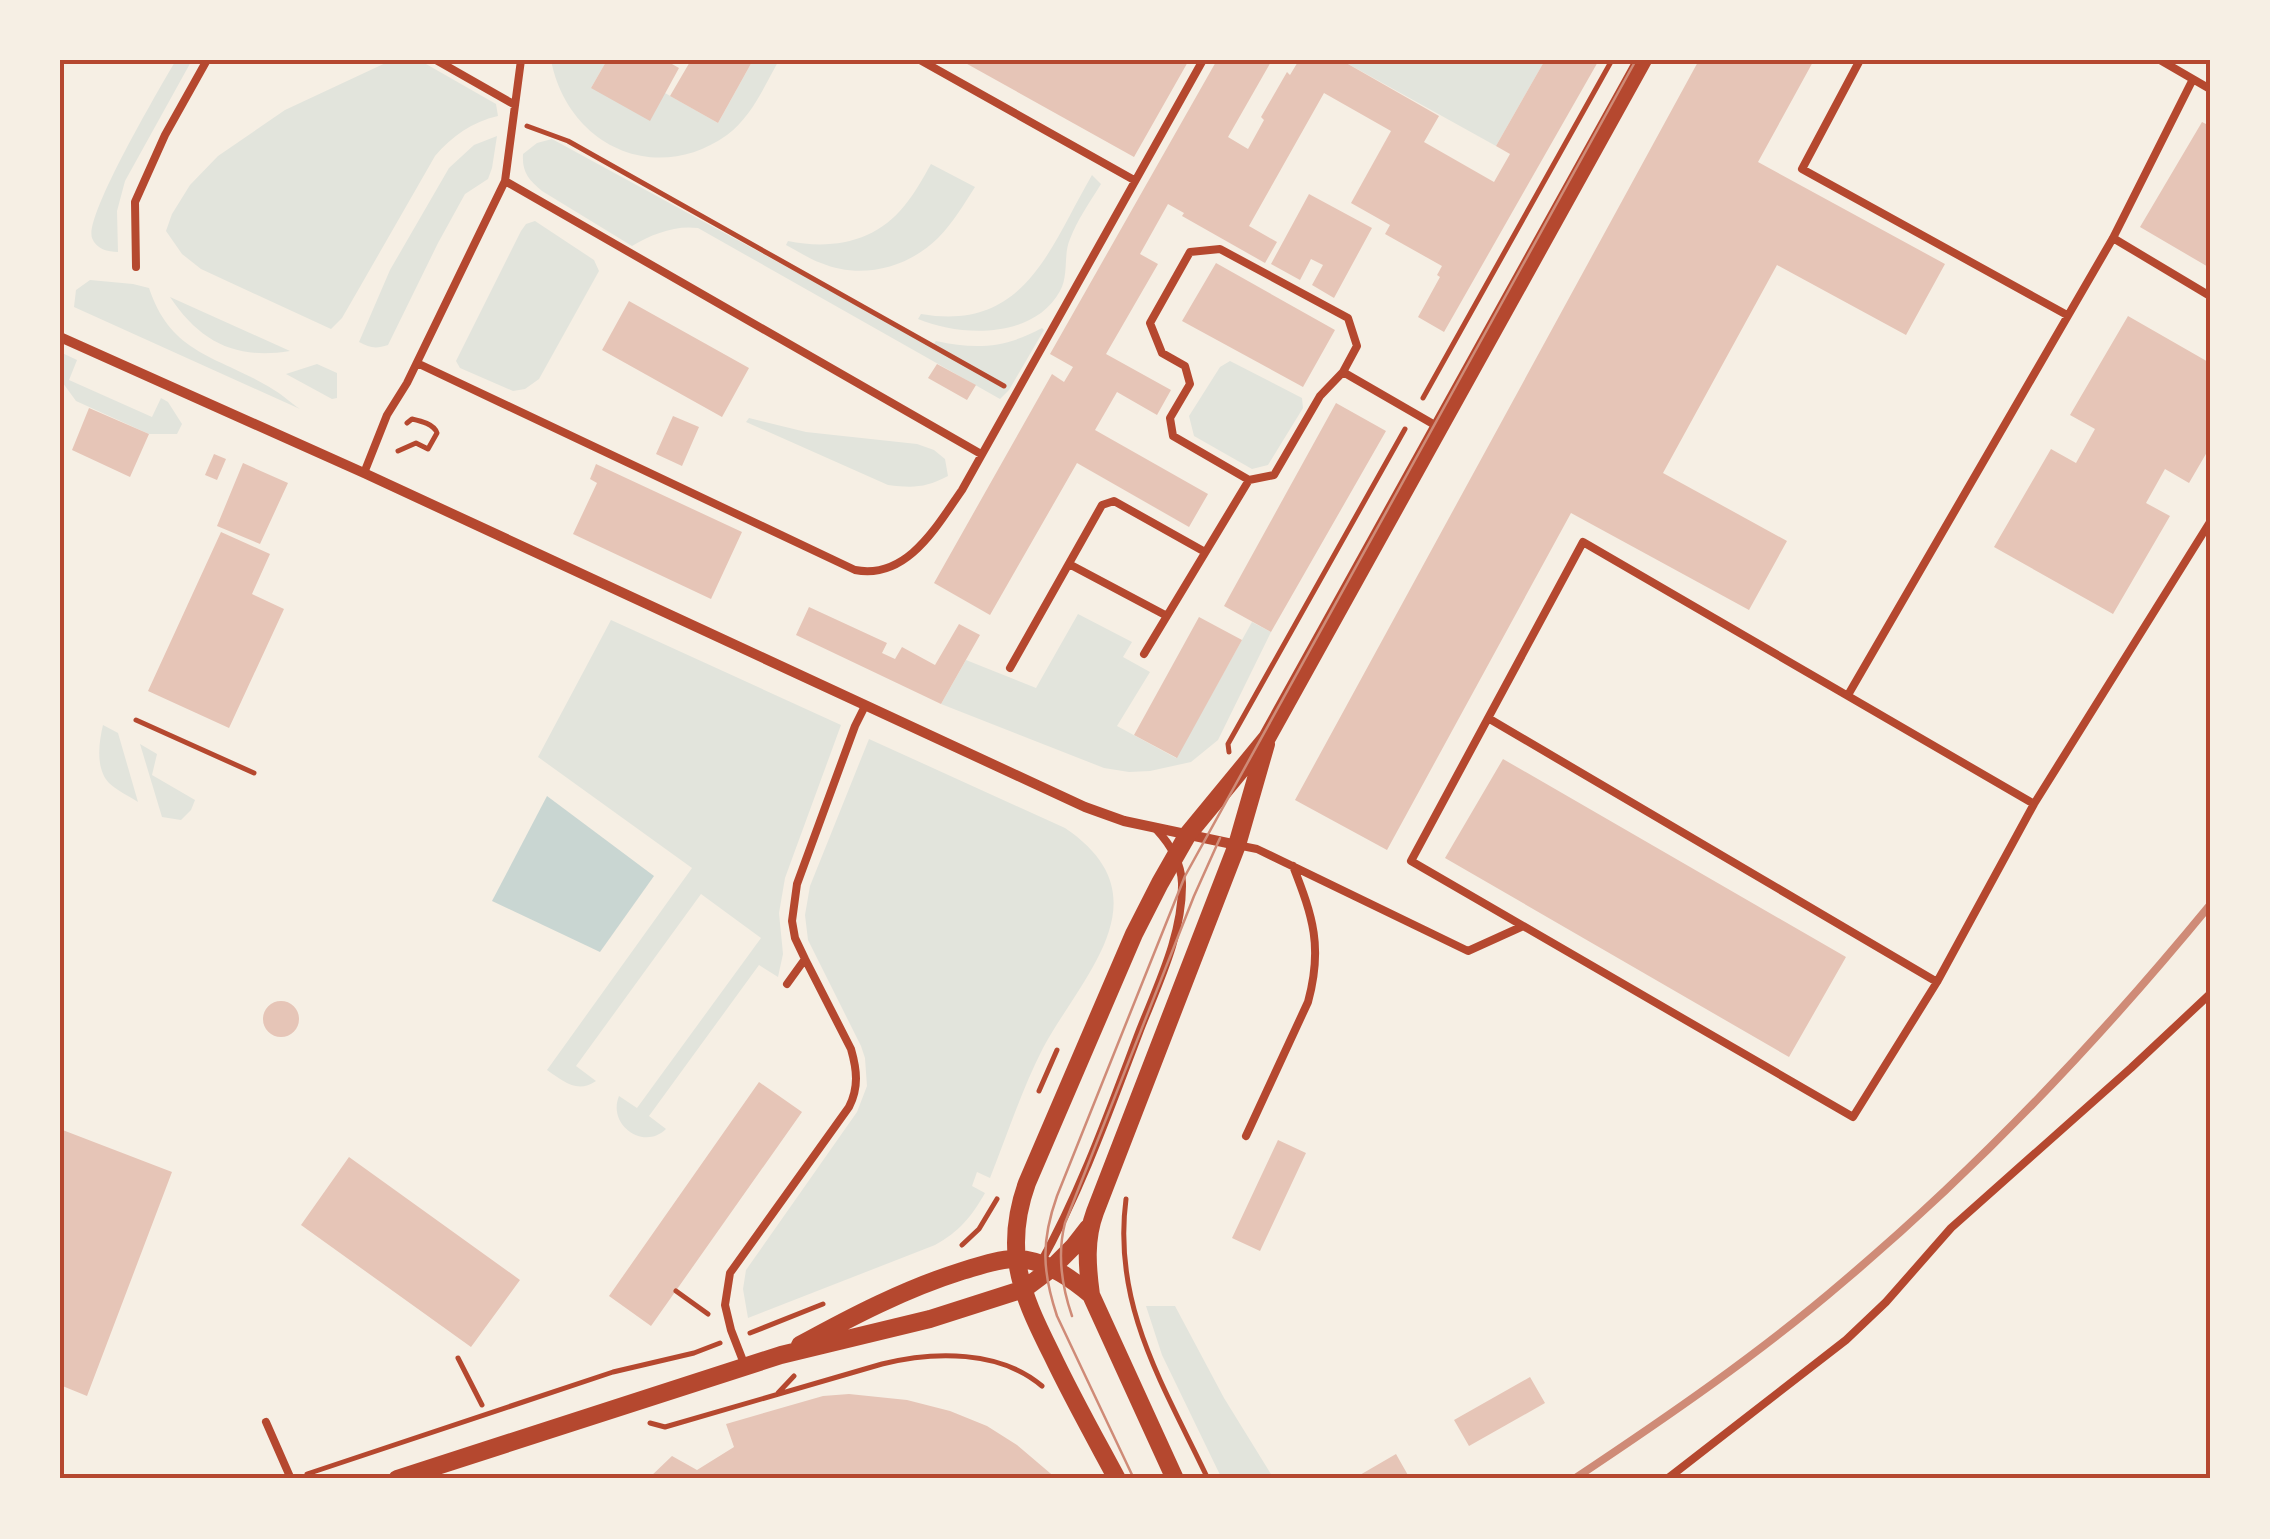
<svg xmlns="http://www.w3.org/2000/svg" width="2270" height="1539" font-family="Figtree,sans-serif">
  <rect width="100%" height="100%" fill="#f6efe4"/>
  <path fill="#e2e4dc" d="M 176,60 L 192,60 L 125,181 L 117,211 L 118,252 C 108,252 96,249 92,238 C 84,216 161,86 176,60 Z
    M 392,60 L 419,60 L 496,104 L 498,116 C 472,122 452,136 435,156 L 353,299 L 342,318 L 331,329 L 201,269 L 182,254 L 166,231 L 172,214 L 190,185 L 218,156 L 285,110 Z
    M 551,60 L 607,60 L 591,88 L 665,93 L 718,123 L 753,60 L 779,60 C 764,87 752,116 727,135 C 654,187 567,144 551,60 Z
    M 1341,60 L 1545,60 L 1496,146 Z
    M 497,136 L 492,168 L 488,179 L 465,194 L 438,243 L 388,345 C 376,349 370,348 359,342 L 390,270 L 449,168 L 474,145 Z
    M 552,139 L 932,346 L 936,341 C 977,350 1005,348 1042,328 L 1044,330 L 1009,390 L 1000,399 L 698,228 C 675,225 652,234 632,246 L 542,191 C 528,179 522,172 523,154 L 537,143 Z
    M 931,164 L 975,187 C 964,204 953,223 938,238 C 908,268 861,280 821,263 C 809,259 798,251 786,245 L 788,241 C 832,250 876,242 905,205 C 915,193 923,178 931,164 Z
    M 1092,175 L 1101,184 C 1090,202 1077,220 1070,239 C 1063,255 1069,275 1060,291 C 1034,339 961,337 918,319 L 921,314 C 1025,332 1049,249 1092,175 Z
    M 535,221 L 594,260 L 599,271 L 539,379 L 525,389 L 513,391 L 460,368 L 456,361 L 521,231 L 526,224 Z
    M 90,280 L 133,284 L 149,288 C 172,357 221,356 274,390 C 283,395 291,403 300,409 L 74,307 L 76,290 Z
    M 170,297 L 290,351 C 236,360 200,342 170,297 Z
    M 60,352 L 77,360 L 69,380 L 152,417 L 161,398 L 168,402 L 182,424 L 177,434 L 149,434 L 76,401 L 60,379 Z
    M 1230,361 L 1302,398 L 1303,408 L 1268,465 L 1252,469 L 1194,436 L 1189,416 L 1220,367 Z
    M 317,364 L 337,373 L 337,398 L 332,399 L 286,374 Z
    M 749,418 L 806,432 L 917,444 L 934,450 L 945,459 L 948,476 C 925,488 913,488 888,485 L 746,422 Z
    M 1078,614 L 1132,642 L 1123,657 L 1150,672 L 1117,726 L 1176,758 L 1252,622 L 1271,632 L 1218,740 L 1191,762 L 1150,771 L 1129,772 L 1104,768 L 941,704 L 966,660 L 1036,688 Z
    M 611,620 L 841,725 L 785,878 L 779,913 L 783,954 L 778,977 L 759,965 L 649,1116 L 666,1129 C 644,1151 607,1125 619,1096 L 637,1108 L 761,938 L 701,894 L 576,1066 L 596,1081 C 577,1094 563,1081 547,1070 L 692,868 L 538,757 Z
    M 103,725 L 118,733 L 138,802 C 129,796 116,790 109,783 C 95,768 99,742 103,725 Z
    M 869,739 L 1065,828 C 1167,897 1083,974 1043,1048 C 1022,1089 1007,1135 990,1178 L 977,1172 L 972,1186 L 985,1193 C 972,1216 959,1232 935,1245 L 748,1318 L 743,1289 L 746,1270 L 857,1112 L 867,1086 L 865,1058 L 861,1046 L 808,940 L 805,915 L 810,886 Z
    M 140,744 L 157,754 L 152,775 L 195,800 L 191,810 L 181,820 L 162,817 Z
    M 1146,1306 L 1175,1306 L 1224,1398 L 1274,1479 L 1222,1479 L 1162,1355 Z"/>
  <path fill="#c9d6d2" d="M 547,796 L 654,876 L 600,952 L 492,901 Z"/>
  <path fill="#e6c5b7" d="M 607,60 L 665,60 L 679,68 L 650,121 L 591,88 Z
    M 691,60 L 753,60 L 718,123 L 670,96 Z
    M 960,60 L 1189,60 L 1134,157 Z
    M 1217,60 L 1272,60 L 1228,137 L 1248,149 L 1264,120 L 1261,117 L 1287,72 L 1290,75 L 1299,60 L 1341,60 L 1439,116 L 1424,142 L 1494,182 L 1510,154 L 1496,146 L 1545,60 L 1599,60 L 1444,332 L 1418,317 L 1440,277 L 1437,275 L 1442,266 L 1385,234 L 1390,225 L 1351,203 L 1391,131 L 1324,93 L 1249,226 L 1277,242 L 1265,263 L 1182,216 L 1184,213 L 1168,204 L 1140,254 L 1158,264 L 1106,354 L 1171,390 L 1157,415 L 1117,392 L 1095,430 L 1208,494 L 1189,527 L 1077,463 L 990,615 L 934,583 L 1052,374 L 1064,382 L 1073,367 L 1050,354 Z
    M 1699,60 L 1814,60 L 1758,162 L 1945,264 L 1906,335 L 1777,265 L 1663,473 L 1787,541 L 1749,610 L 1571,513 L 1387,850 L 1295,800 Z
    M 2202,122 L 2210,126 L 2210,268 L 2140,227 Z
    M 1309,194 L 1372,228 L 1334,298 L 1312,285 L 1323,265 L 1311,259 L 1300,280 L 1271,264 Z
    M 1216,263 L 1335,330 L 1303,387 L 1182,321 Z
    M 629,301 L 749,368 L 722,417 L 602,350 Z
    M 2128,316 L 2210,363 L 2210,447 L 2189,483 L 2165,469 L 2146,503 L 2170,516 L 2113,614 L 1994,547 L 2051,449 L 2076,463 L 2095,429 L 2070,415 Z
    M 937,364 L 976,385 L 967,400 L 928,378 Z
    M 1336,403 L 1386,431 L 1271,632 L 1224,606 Z
    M 89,408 L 149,434 L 130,477 L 72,450 Z
    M 673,416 L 699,427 L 682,466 L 656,454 Z
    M 214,454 L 226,459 L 217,480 L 205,475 Z
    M 243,463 L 288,483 L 260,544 L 217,526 Z
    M 596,464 L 742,532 L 711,599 L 573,534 L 597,483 L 590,479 Z
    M 221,532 L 270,554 L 252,594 L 284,609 L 229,728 L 148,691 Z
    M 809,607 L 887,643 L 882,653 L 895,659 L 902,647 L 935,665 L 959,624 L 980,635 L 941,704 L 796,635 Z
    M 1199,617 L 1242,640 L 1177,758 L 1134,735 Z
    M 1503,759 L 1846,957 L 1789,1057 L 1445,858 Z
    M263 1019a18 18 0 1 1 36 0a18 18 0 1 1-36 0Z
    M 759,1082 L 802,1112 L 651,1326 L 609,1296 Z
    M 60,1129 L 172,1172 L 87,1396 L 60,1385 Z
    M 1278,1140 L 1306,1153 L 1260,1251 L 1232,1238 Z
    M 349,1157 L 520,1280 L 471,1347 L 301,1225 Z
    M 1530,1377 L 1545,1403 L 1469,1446 L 1454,1420 Z
    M 849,1394 L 907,1400 L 950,1411 L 987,1426 L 1017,1445 L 1057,1479 L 648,1479 L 672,1456 L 697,1470 L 734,1447 L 726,1424 L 823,1396 Z
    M 1396,1454 L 1409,1477 L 1405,1479 L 1353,1479 Z"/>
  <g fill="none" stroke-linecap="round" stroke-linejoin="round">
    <path stroke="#b5482f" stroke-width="5" d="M 527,126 L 568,141 L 1004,386
      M 1423,398 L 1612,60
      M 398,451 L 416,443 L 428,449 L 437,433 C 434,424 421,421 412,419 L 407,423
      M 136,720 L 254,773
      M 1229,752 L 1228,744 L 1405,429
      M 1039,1091 L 1057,1050
      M 1126,1199 C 1112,1306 1164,1386 1208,1479
      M 962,1245 L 979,1229 L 997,1199
      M 676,1291 L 708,1314
      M 750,1333 L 823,1304
      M 458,1358 L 482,1405
      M 778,1393 L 794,1376
      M 650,1423 L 665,1427 L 882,1364 C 934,1351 1000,1350 1042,1386
      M 307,1474 L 613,1372 L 694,1353 L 720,1343"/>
    <path stroke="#b5482f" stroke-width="8" d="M 436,60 L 515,105
      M 920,60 L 1134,180
      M 1860,60 L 1802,169 L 2067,315
      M 2160,60 L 2210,89
      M 505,181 L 981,454
      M 2113,238 L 2210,296
      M 136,267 L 135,202 L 165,135 L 207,60
      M 417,363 L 855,570 C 907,580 936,527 962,490 L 1203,60
      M 1343,372 L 1320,396 L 1274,475 L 1249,480 L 1173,436 L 1170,418 L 1190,384 L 1185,366 L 1162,353 L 1150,323 L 1190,252 L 1220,249 L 1348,318 L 1357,346 L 1343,372 L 1440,428
      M 364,473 L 387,415 L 407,383 L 505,181 L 521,60
      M 1583,542 L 2034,804 L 1937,982 L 1853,1117 L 1411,861 Z
      M 1069,564 L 1167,616
      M 1144,654 L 1249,480
      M 1010,668 L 1102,505 L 1114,501 L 1205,552
      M 1848,695 L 2113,238 L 2193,79
      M 1488,718 L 1937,982
      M 2034,804 L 2210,522
      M 1237,845 L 1257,849 L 1468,951 L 1521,927
      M 787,984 L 805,959 L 795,938 L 792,921 L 797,884 L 855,726 L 865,706
      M 1246,1136 L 1308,1002 C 1323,947 1313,917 1293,866
      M 1040,1264 C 1081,1191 1110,1109 1140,1030 C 1158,984 1183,934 1182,883 C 1181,861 1170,844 1156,829
      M 745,1366 L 731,1330 L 725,1305 L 730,1273 L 849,1107 C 859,1087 857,1070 851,1049 L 805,959
      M 266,1422 L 291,1479
      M 1667,1479 L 1846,1340 L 1886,1302 L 1951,1228 L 2131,1068 L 2210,994"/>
    <path stroke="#b5482f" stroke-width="10" d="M 60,337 L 364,473 L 1085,807 L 1124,821 L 1237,845"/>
    <path stroke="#b5482f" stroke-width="18" d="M 800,1345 C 853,1316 905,1289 962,1271 C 979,1266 998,1259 1015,1259 C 1044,1259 1070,1277 1091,1295
      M 397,1479 L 781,1355 L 930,1319 L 1024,1289 L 1052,1268 L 1074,1246 L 1088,1228
      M 1117,1479 C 1095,1438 1072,1397 1052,1355 C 1037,1325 1021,1293 1017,1260 C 1014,1234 1018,1208 1027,1183 L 1134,934 L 1160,883 L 1188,834 L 1267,738 L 1643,60
      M 1175,1479 L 1091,1295 C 1087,1266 1085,1239 1095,1212 L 1237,845 L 1266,744"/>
    <path stroke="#cf8b77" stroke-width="2.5" d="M 1072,1316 C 1062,1287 1057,1254 1065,1223 L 1194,896 L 1220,838
      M 1134,1479 L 1057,1316 C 1042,1271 1041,1241 1057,1196 L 1185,876 L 1636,60"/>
    <path stroke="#cf8b77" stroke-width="8" d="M 1574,1479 C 1667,1417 1759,1354 1844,1281 C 1978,1168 2099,1040 2210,905"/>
  </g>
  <rect width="2270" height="1539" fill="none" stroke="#f6efe4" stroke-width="125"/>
  <rect x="62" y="62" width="2146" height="1414" fill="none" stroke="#b5482f" stroke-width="4"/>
</svg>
